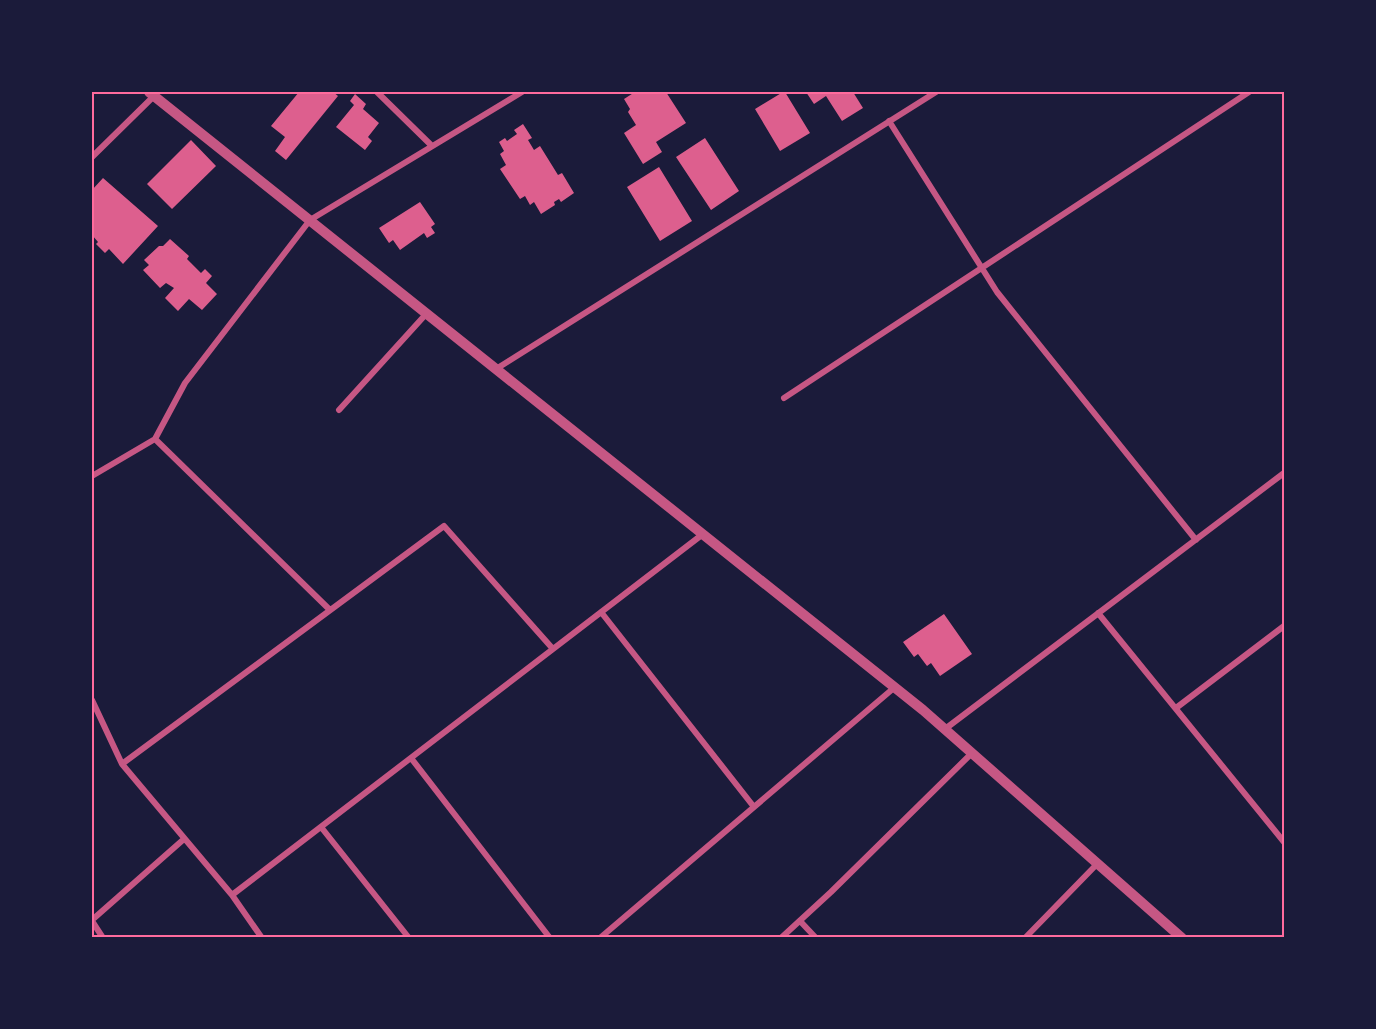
<svg xmlns="http://www.w3.org/2000/svg" width="1376" height="1029" font-family="Figtree,sans-serif">
  <rect width="100%" height="100%" fill="#1b1b3a"/>
  <path fill="#dd5f8e" d="M 299,92 L 333,92 L 338,96 L 286,160 L 275,151 L 285,137 L 271,126 Z
    M 635,92 L 666,92 L 686,123 L 656,142 L 662,152 L 643,164 L 624,133 L 636,125 L 628,112 L 630,109 L 624,99 Z
    M 783,92 L 785,92 L 810,133 L 780,151 L 755,109 Z
    M 806,92 L 853,92 L 863,108 L 842,121 L 826,96 L 814,104 Z
    M 355,94 L 366,104 L 363,109 L 379,123 L 368,137 L 372,141 L 365,150 L 336,127 L 354,105 L 350,101 Z
    M 523,124 L 532,138 L 528,140 L 534,150 L 540,146 L 558,175 L 562,173 L 574,193 L 561,202 L 559,199 L 554,202 L 555,205 L 541,214 L 534,202 L 530,205 L 525,196 L 520,199 L 500,169 L 506,165 L 500,154 L 504,151 L 499,142 L 505,138 L 507,141 L 517,134 L 514,130 Z
    M 705,138 L 739,191 L 711,210 L 676,157 Z
    M 191,140 L 216,166 L 172,209 L 147,184 Z
    M 659,167 L 692,221 L 660,241 L 627,187 Z
    M 103,178 L 158,226 L 123,264 L 109,249 L 105,253 L 96,244 L 98,242 L 92,235 L 92,190 Z
    M 420,202 L 435,224 L 431,227 L 435,233 L 427,238 L 424,233 L 400,250 L 393,240 L 389,243 L 379,228 Z
    M 170,239 L 189,256 L 187,259 L 201,273 L 205,269 L 212,276 L 206,283 L 217,294 L 202,310 L 189,299 L 178,311 L 165,298 L 174,288 L 166,283 L 160,288 L 143,270 L 149,265 L 144,260 L 159,246 L 163,246 Z
    M 944,614 L 972,654 L 940,676 L 931,663 L 927,666 L 918,654 L 914,657 L 903,642 Z"/>
  <g fill="none" stroke-linecap="round" stroke-linejoin="round">
    <path stroke="#c65784" stroke-width="6" d="M 377,92 L 432,146
      M 889,121 L 997,292 L 1196,540
      M 92,157 L 154,96
      M 496,369 L 936,92
      M 784,398 L 1249,92
      M 339,410 L 427,313
      M 155,439 L 185,383 L 310,220 L 522,92
      M 92,476 L 155,439 L 330,610
      M 601,612 L 754,807
      M 1098,613 L 1284,842
      M 92,700 L 122,764 L 232,895 L 262,938
      M 1176,708 L 1284,626
      M 945,729 L 1284,473
      M 411,758 L 550,938
      M 122,764 L 444,526 L 553,649
      M 321,827 L 409,938
      M 232,895 L 703,534
      M 92,920 L 184,839
      M 92,921 L 103,938
      M 800,921 L 816,938
      M 600,938 L 895,687
      M 781,938 L 831,892 L 972,753
      M 1025,938 L 1098,863"/>
    <path stroke="#c65784" stroke-width="10" d="M 149,92 L 923,710 L 1182,938"/>
  </g>
  <rect width="1376" height="1029" fill="none" stroke="#1b1b3a" stroke-width="186"/>
  <rect x="93" y="93" width="1190" height="843" fill="none" stroke="#ff6b9d" stroke-width="2"/>
</svg>
